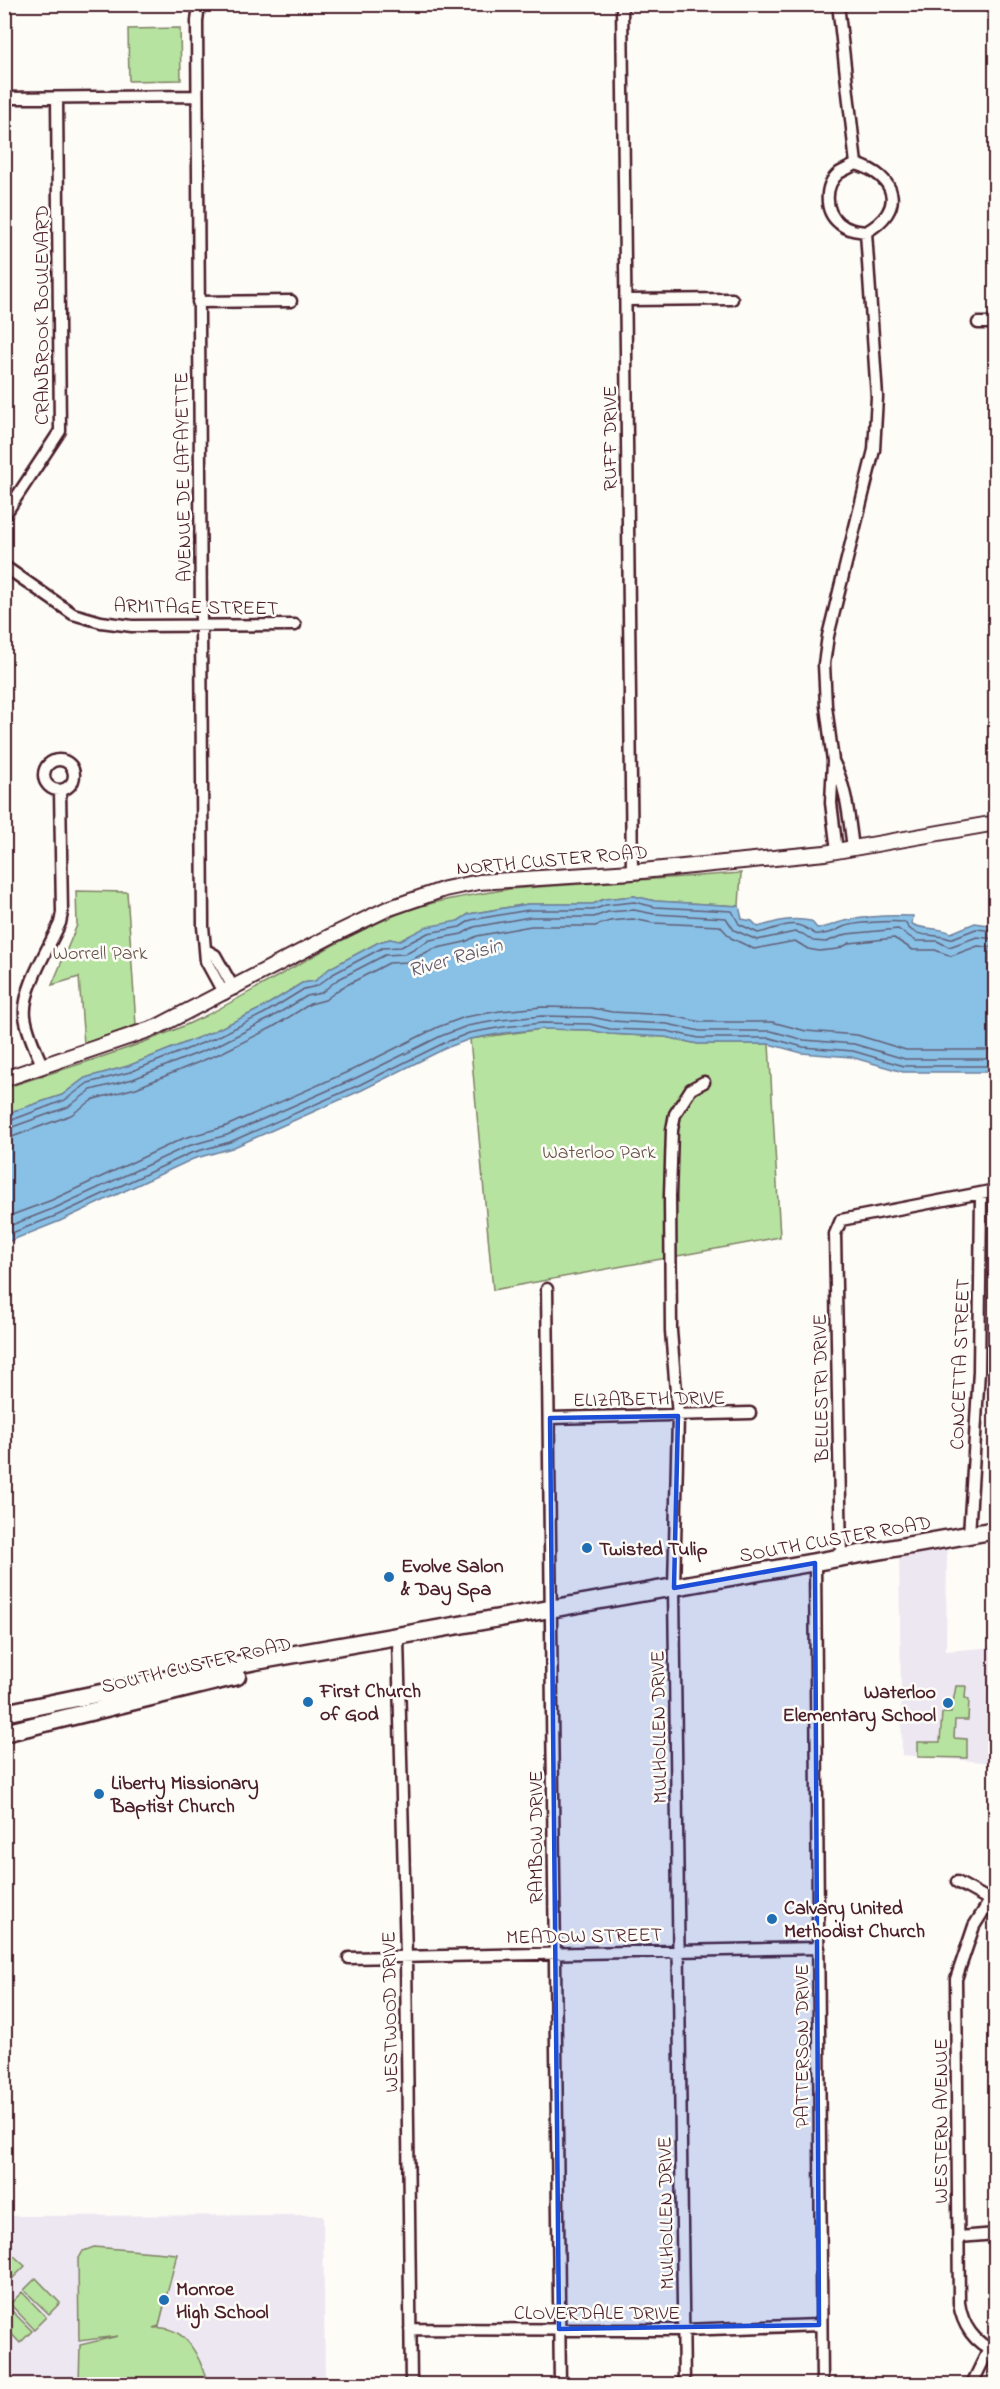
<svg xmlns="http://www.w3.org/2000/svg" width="1000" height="2389" font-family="'Indie Flower',sans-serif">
  <rect width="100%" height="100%" fill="#fdfcf7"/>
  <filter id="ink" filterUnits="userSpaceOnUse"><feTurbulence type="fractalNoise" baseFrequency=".0167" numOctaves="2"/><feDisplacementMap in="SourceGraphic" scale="12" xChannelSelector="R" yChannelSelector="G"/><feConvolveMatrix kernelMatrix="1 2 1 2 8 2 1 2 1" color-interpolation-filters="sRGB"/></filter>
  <g filter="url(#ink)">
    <path fill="#ede7f2" d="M 947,1548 L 946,1651 L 995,1647 L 995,1763 L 902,1755 L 899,1558 Z
      M 323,2215 L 325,2384 L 5,2384 L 4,2216 Z"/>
    <path fill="#b7e3a0" stroke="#808166" stroke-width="1.5" d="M 180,28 L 181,80 L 129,81 L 128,29 Z
      M 741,873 L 739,906 L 655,901 L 634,896 L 604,899 L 593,904 L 528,904 L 469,914 L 458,921 L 418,932 L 399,941 L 390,939 L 379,942 L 330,968 L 315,981 L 302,983 L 262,1008 L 212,1032 L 128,1066 L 85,1078 L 62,1095 L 14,1111 L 5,1119 L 5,1088 C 71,1066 142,1047 205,1016 C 270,983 331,942 398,914 C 433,900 472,895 509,889 Z
      M 76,891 L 127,892 L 136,1025 L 84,1044 L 79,977 L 52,985 L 77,925 Z
      M 543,1029 L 590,1030 L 609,1034 L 665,1037 L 698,1044 L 769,1044 L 780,1237 L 493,1290 L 470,1039 Z
      M 956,1686 L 966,1686 L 965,1698 L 969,1699 L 968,1720 L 955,1720 L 954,1738 L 967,1739 L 967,1758 L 918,1757 L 918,1742 L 940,1742 L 942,1713 L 951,1713 Z
      M 4,2247 L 25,2266 L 13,2278 L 5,2270 Z
      M 94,2247 L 177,2254 L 159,2326 L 153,2328 C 186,2324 200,2357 208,2384 L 79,2384 L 80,2345 L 118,2336 L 79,2341 L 78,2260 L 83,2251 Z
      M 36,2278 L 60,2303 L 49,2314 L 24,2290 Z
      M 22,2292 L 46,2317 L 34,2329 L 10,2304 Z
      M 8,2307 L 32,2331 L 20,2343 L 5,2327 L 5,2311 Z"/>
    <path fill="#88c0e6" stroke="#6f809b" stroke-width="1.5" d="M 634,896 L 655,901 L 739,906 L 742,919 L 752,921 L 758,927 C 778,921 791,917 811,921 L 817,928 C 828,928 835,923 845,921 C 867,916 891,915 913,916 L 912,924 C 925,931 937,926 951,933 L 975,923 L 995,926 L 995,1072 L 903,1072 L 851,1057 L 802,1053 L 769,1044 L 698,1044 L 665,1037 L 609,1034 L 590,1030 L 543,1029 L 504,1033 L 470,1039 L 446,1048 L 362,1090 L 232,1148 L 193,1159 L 60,1221 L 5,1243 L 5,1119 L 14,1111 L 62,1095 L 85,1078 L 128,1066 L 212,1032 L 262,1008 L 302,983 L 315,981 L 330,968 L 379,942 L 390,939 L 399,941 L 426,927 L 458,921 L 469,914 L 528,904 L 593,904 L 604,899 Z"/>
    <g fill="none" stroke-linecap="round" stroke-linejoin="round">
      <path stroke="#635f76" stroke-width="1.5" d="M 4,1123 L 65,1100 L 88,1083 L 130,1072 L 215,1038 L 265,1013 L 304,989 L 317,986 L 333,974 L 382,948 L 401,947 L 428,933 L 460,927 L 471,920 L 529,910 L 593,910 L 606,905 L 634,902 L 655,907 L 732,911 L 739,924 L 758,933 C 783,928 791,916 815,934 C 827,935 833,932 843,927 C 855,922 891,921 905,922 C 913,940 932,932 950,939 L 976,929 L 996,931
        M 4,1130 L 68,1107 L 91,1090 L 133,1079 L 218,1045 L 269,1019 L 307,996 L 321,993 L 337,980 L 385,955 L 404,954 L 430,940 L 462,934 L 474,927 L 530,917 L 594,917 L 608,912 L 634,910 L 654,914 L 726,918 L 734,930 L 757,940 L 795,932 L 803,934 L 813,941 L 826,942 L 847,934 L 898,929 L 916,941 L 937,941 L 949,947 L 977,937 L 996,939
        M 4,1140 L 71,1115 L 94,1099 L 136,1088 L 221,1053 L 273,1027 L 310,1004 L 325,1000 L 341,988 L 389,963 L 407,962 L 433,949 L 465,942 L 477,936 L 531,926 L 595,926 L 610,921 L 633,919 L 653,923 L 720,926 L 731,938 L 754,949 L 795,941 L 808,949 L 819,951 L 838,949 L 850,943 L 894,938 L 913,950 L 935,950 L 951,956 L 978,946 L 996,948
        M 4,1218 L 52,1200 L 184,1138 L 224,1127 L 352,1070 L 438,1027 L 465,1017 L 500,1011 L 542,1007 L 591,1008 L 612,1012 L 668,1015 L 701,1022 L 772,1022 L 806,1031 L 857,1035 L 906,1050 L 996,1050
        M 4,1228 L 55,1208 L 188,1146 L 227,1135 L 356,1078 L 441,1036 L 467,1026 L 501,1020 L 542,1016 L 591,1017 L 611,1021 L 667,1024 L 700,1031 L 771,1031 L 804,1040 L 854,1044 L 905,1059 L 996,1059
        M 4,1236 L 58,1215 L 191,1153 L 230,1142 L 359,1085 L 444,1043 L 469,1033 L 503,1027 L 542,1023 L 590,1024 L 610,1029 L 666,1031 L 699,1038 L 770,1038 L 803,1047 L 853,1051 L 904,1066 L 996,1066"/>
      <g stroke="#4a1f2b" stroke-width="15">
        <path id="minor" d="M 199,4 L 197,21 L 203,926 L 206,961 L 224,994
          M 622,4 L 632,872
          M 838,4 L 856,164
          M 4,98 L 197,96
          M 856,164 C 897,176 906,210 866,232 C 856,231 847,230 839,223 C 824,211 824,185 839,173 C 844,170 851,167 856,164 Z
          M 626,300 L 732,299
          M 198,302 L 291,301
          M 978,323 L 996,323
          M 4,516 L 60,431 L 57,98
          M 4,566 L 73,614 L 101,622 L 132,626 L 295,625
          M44 775a15 15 0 1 1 30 0a15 15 0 1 1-30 0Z
          M 833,761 C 847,788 849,819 853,848
          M 837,851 L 831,803 L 833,761 L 826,706 L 824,664 L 828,636 L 874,450 L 877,397 L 866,232
          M 206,950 L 215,955 L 234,989
          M 42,1065 C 36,1050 27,1033 25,1016 C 22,989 49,948 60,923 L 62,913 L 60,790
          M 547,1289 L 560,2384
          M 550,1418 L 750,1413
          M 969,1535 L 979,1371 L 981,1195
          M 841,1557 L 835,1234 L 841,1220 L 996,1190
          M 815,1563 L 822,2384
          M 398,1638 L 406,1957 L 411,2384
          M 957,1882 L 995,1903
          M 996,1891 L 974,1926 L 956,1979 L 959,2303 C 962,2324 974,2344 996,2351
          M 349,1958 L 819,1948
          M 959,2237 L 996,2234
          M 410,2329 L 684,2330 L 819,2325
          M 684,2384 L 674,1588 L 678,1416 L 671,1331 L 670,1196 L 672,1130 L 675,1114 L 691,1089 L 704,1082
          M 972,2384 L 989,2349"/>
      </g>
      <g stroke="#4a1f2b" stroke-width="18">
        <path id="tertiary" d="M 4,1079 L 157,1027 L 331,936 L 387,909 L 445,889 L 479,882 L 632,872 L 825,853 L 996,823"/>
      </g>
      <g stroke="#4a1f2b" stroke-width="21">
        <path id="primary" d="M 4,1713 L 256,1661 L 996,1530
          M 4,1733 L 237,1676"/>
      </g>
      <use href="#minor" stroke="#fdfcf7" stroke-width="10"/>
      <use href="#tertiary" stroke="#fdfcf7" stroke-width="14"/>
      <use href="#primary" stroke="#fdfcf7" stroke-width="16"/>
    </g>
  </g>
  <path fill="#1d4ed8" fill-opacity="0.2" stroke="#1d4ed8" stroke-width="4.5" stroke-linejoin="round" d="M 678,1416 L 674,1588 L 815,1563 L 819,2325 L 559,2329 L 550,1418 Z"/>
  <g fill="#1f6fb2" stroke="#fdfcf7" stroke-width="2">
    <circle cx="587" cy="1548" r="6"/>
    <circle cx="389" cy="1577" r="6"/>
    <circle cx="308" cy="1702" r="6"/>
    <circle cx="948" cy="1703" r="6"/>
    <circle cx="99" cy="1794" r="6"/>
    <circle cx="772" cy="1919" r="6"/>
    <circle cx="164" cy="2300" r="6"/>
  </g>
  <g text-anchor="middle" stroke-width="5" stroke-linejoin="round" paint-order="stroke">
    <g font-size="20" fill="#4a1f2b" stroke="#fdfcf7">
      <text transform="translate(41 315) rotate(-90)" y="7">CRANBROOK BOULEVARD</text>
      <text transform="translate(609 438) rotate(-90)" y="7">RUFF DRIVE</text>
      <text transform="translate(182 477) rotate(-91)" y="7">AVENUE DE LAFAYETTE</text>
      <text transform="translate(196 606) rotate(1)" y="7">ARMITAGE STREET</text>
      <text transform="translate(552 859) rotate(-5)" y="7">NORTH CUSTER ROAD</text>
      <text transform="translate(959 1364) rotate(-88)" y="7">CONCETTA STREET</text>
      <text transform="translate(820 1388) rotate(-91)" y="7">BELLESTRI DRIVE</text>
      <text transform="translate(649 1398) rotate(-1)" y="7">ELIZABETH DRIVE</text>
      <text transform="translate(835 1538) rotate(-10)" y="7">SOUTH CUSTER ROAD</text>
      <text transform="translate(196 1664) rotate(-13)" y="7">SOUTH CUSTER ROAD</text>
      <text transform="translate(658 1727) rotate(-91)" y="7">MULHOLLEN DRIVE</text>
      <text transform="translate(535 1837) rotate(-90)" y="7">RAMBOW DRIVE</text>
      <text transform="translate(584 1935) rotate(-1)" y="7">MEADOW STREET</text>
      <text transform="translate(389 2012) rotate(-91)" y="7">WESTWOOD DRIVE</text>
      <text transform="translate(801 2046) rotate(-90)" y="7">PATTERSON DRIVE</text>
      <text transform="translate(940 2121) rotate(-90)" y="7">WESTERN AVENUE</text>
      <text transform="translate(665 2213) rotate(-91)" y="7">MULHOLLEN DRIVE</text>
      <text x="597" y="2319">CLOVERDALE DRIVE</text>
    </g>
    <g font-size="20" fill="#655048" stroke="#fdfcf7">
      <text x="100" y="959">Worrell Park</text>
      <text x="599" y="1158">Waterloo Park</text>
    </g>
    <g font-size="20" font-weight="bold" fill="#4a1f2b" stroke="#fdfcf7" text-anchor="start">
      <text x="599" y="1555">Twisted Tulip</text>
      <text x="401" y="1572">Evolve Salon<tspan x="401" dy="23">&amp; Day Spa</tspan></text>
      <text x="320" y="1697">First Church<tspan x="320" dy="23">of God</tspan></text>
      <text x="936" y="1698" text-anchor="end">Waterloo<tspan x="936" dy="23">Elementary School</tspan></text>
      <text x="111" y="1789">Liberty Missionary<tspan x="111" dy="23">Baptist Church</tspan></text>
      <text x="784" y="1914">Calvary United<tspan x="784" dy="23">Methodist Church</tspan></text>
      <text x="176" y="2295">Monroe<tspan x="176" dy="23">High School</tspan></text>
    </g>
    <g font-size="21" font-style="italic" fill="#60576c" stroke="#fdfcf7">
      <text transform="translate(455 957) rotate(-16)" y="7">River Raisin</text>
    </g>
  </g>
  <rect width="1000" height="2389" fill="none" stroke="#fdfcf7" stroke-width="24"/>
  <rect x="12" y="12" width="976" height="2365" fill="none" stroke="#4a1f2b" stroke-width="2" filter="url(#ink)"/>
</svg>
